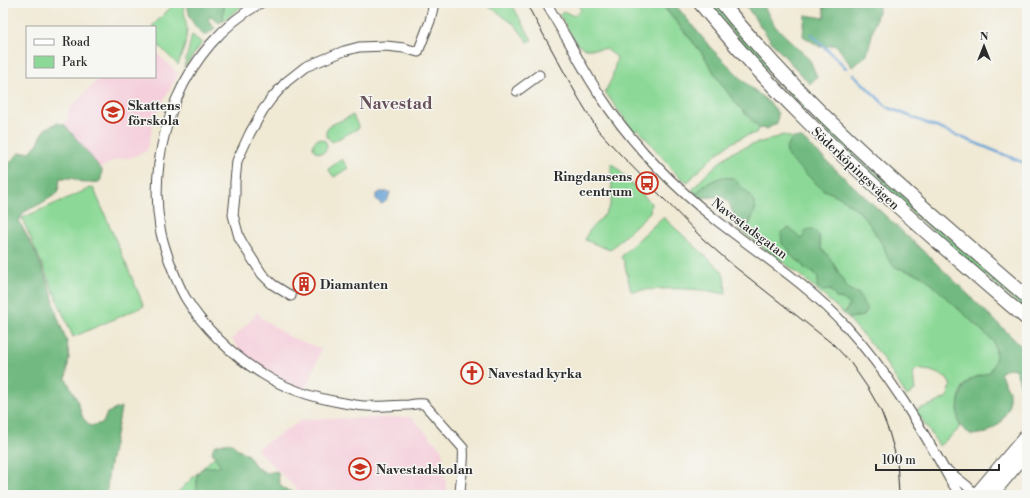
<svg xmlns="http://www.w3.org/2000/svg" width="1030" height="498" font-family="'Libre Bodoni',serif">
  <rect width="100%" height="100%" fill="#f6f6f2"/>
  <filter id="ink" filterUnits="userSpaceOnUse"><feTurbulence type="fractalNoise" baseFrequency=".025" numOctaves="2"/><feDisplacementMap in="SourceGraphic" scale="8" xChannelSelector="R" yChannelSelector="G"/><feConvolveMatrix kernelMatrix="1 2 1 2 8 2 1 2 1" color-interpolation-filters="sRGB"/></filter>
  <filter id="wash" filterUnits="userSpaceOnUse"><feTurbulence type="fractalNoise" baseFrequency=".012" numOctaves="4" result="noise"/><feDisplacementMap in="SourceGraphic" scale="16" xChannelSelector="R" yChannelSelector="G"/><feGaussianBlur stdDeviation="0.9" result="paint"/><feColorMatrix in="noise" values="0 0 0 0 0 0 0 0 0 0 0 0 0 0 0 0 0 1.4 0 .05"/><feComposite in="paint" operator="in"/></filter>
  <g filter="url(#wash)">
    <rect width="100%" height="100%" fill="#f0e9d4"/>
    <path fill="#f5cfdc" d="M 155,51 L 178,74 L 155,116 L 147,151 L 130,158 L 117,159 L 100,168 L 65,125 L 70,108 L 101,77 L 155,77 Z
      M 257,312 L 262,318 L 288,336 L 321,349 L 308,385 L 304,389 L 283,381 L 253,362 L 243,354 L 232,339 L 254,317 Z
      M 411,417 L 442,450 L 447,495 L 303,495 L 256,449 L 304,419 Z"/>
    <path fill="#8cd997" stroke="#5c8261" d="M 175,3 L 183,3 L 187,30 L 185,45 L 178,65 L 155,42 L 155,27 L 151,27 Z
      M 224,3 L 246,3 L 223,21 Z
      M 485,3 L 511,3 L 532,40 L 528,42 L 515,25 Z
      M 578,3 L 660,3 L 702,53 L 718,79 L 733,100 L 759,128 L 756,133 C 751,134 745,136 741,138 C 721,147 703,166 688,182 L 679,177 L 638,129 L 634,132 L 605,92 L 612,78 L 617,57 L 606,49 L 586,49 L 577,44 L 559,14 L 565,12 L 574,16 L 581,10 Z
      M 708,3 L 716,3 L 911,204 L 1027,306 L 1027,312 C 968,260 907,210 850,156 C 800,108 753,57 708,3 Z
      M 192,35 L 202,43 L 184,68 Z
      M 353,115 L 359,128 L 332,142 L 327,137 L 326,131 L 331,125 Z
      M 783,135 L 793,138 L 786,148 L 822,189 L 838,196 L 859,211 L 870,225 L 884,247 L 888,259 L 895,267 L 923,276 L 993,341 C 998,354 996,360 990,372 C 982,375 972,377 966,383 C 957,392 957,414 960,426 L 957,431 L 939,446 L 916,410 L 936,403 L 947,397 L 951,386 L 946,377 L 931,371 L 917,369 L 913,373 L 915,390 L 907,396 L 881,356 L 848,318 L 864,316 L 859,294 L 848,289 L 830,258 L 821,248 L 819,235 L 802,239 L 789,249 L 790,255 L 801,263 L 805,269 L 813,272 L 836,297 L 843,298 L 850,305 L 847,310 L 843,313 L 803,277 L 745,234 L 751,222 L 754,211 L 733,178 C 717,176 707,182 696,194 L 692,191 C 697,182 722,159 730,154 C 746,144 766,142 783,135 Z
      M313 146a7 7 0 1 1 14 0a7 7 0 1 1-14 0Z
      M 342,159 L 348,168 L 334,177 L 328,169 Z
      M 612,163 L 651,203 L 650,212 L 610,250 L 585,240 C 588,226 604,220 609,207 C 614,197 611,177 611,166 Z
      M 93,187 L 144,306 L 73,337 L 22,218 Z
      M 663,217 L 722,271 L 725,280 L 726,294 C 694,287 664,288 631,291 L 624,261 L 621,258 L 624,253 Z
      M 219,452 L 261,495 L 172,495 L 176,494 Z"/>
    <path fill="#71b980" stroke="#4e7256" d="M 188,3 L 224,3 L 223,21 L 219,23 L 211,16 L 208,20 L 215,28 L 205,36 C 195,27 187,18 188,3 Z
      M 661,3 L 674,3 L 711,48 L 746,83 L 772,105 L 778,114 L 777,123 L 767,129 L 759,128 L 733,100 L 718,79 L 702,53 Z
      M 744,3 L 762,3 L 775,26 L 810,60 L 817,77 L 810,84 L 774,45 Z
      M 823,3 L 880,3 L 867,55 L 852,67 L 836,45 L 820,47 L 803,36 L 805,15 L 825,18 Z
      M 57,123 L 65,125 L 102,170 L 101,179 L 99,182 L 84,183 L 72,178 L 60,178 L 58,193 L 42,203 L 24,212 L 19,221 L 36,253 L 51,291 L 57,316 L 67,342 L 69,357 L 66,379 L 77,400 L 83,418 L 90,426 L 103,423 L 107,413 L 121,407 C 117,437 107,465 107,495 L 87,495 L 84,492 L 78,495 L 3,495 L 3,181 L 7,173 L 9,163 L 19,153 L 30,152 L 38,143 L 45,129 Z
      M 793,138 L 802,138 L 936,263 L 1019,344 L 1027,359 L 1027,397 C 1020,388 1020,379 1015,369 L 1009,368 L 1000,373 L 1009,391 L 1009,407 L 1001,422 L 987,433 L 972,435 C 969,433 962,429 960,425 C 955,416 959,390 967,383 C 973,377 982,375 990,372 C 996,360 998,354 993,341 L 923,276 L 895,267 L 888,259 L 884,247 L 870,225 L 859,211 L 838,196 L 822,189 L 788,157 L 786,148 Z
      M 722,177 L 733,178 L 751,196 L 756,208 L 745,234 L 739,229 L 729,203 L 722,196 L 701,198 L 696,194 L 704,185 Z
      M 789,228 L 802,239 L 806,230 L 813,229 L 819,235 L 821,248 L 830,258 L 848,289 L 859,294 L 867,310 L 864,316 L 848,318 L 843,313 L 847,310 L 849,304 L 843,299 L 836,298 L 831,290 L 823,291 L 817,287 L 818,276 L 813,272 L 805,269 L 801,263 L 790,255 L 789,249 L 782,244 L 781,232 Z
      M 224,443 L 232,443 L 238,450 L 247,454 L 257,468 L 267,473 L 277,471 C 279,475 278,481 280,484 C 284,492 294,491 301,495 L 195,495 C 201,486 189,470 208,467 C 212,467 217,467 221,467 L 212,452 L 214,446 Z"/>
    <path fill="#64a0d5" stroke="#486680" d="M 380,192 L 390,192 C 389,198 386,203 381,204 L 376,199 L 376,195 Z"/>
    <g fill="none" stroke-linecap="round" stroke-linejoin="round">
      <path stroke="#64a0d5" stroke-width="2.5" d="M 811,34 L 846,68
        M 853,74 L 887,107 L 1027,164"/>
    </g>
  </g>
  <g filter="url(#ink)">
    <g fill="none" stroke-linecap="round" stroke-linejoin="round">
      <g stroke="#494844" stroke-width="11">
        <path id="minor" d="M 261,3 C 184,45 146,143 160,228 C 163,246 176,281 185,297 C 202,326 233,356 261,373 C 287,390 314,398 344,403 C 351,404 358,406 366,406 C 380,407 394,405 409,405 C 414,404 419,403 424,404 L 463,448 C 465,463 460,479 460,495
          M 547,3 C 553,16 561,29 569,42 C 581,65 595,89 610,110 C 639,151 677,189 716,220 C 760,254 807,284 845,325 C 888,372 921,427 952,483 L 961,495
          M 3,4 L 4,3
          M 517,91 L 539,75
          M 291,296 L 272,284 L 262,274 L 244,246 L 239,237 L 233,215 L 235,196 L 235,182 L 237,161 L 250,133 L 263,110 L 271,99 L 286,82 L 305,67 L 344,51 L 359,47 L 386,46 L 404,48 L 418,52 L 430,21 L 434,3
          M 948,471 L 966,485 L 976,495"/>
      </g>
      <g stroke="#494844" stroke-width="15">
        <path id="highway" d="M 700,3 C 772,93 856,170 942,246 C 970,270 998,295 1027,319
          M 722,3 C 810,114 921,205 1027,297
          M 976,495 L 1027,435
          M 991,495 L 1027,452"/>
      </g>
      <use href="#minor" stroke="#fff" stroke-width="9"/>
      <use href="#highway" stroke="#fff" stroke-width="13"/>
      <path stroke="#2b2b2b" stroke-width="1" d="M 526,3 L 579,99 L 598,130 L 619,153 L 703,239 L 735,267 L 834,345 L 850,362 L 868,388 L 881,411 L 889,432 L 897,460 L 899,495"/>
    </g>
  </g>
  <defs>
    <g id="school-ring" transform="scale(1.15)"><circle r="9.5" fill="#f6f6f2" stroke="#c8321e" stroke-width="1.5"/><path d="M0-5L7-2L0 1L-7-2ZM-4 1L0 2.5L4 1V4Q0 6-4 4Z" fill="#c8321e"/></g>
    <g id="bus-ring" transform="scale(1.15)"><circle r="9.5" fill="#f6f6f2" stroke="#c8321e" stroke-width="1.5"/><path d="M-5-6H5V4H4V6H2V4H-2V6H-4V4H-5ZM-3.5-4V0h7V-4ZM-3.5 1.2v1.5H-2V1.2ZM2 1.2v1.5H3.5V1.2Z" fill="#c8321e"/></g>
    <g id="building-ring" transform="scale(1.15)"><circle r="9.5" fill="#f6f6f2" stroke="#c8321e" stroke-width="1.5"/><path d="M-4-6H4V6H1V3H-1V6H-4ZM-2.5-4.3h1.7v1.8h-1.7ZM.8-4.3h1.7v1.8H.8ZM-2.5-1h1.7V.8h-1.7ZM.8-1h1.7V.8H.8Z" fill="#c8321e"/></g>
    <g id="church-ring" transform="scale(1.15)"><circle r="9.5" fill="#f6f6f2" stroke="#c8321e" stroke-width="1.5"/><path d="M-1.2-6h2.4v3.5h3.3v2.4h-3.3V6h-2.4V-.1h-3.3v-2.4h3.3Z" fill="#c8321e"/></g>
  </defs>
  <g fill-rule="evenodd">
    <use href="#school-ring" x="113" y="112"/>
    <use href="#bus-ring" x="647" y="183"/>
    <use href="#building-ring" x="304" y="284"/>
    <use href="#church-ring" x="472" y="373"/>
    <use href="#school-ring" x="360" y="469"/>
  </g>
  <g text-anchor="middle" stroke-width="3" stroke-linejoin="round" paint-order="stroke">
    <g font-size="13" font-weight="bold" fill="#2b2b2b" stroke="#f6f6f2" text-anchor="start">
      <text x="128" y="110">Skattens<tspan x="128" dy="15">förskola</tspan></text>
      <text x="632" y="181" text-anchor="end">Ringdansens<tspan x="632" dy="15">centrum</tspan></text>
      <text x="320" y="289">Diamanten</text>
      <text x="488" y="378">Navestad kyrka</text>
      <text x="376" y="474">Navestadskolan</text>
    </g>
    <g font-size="13" fill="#2b2b2b" stroke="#f6f6f2">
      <text transform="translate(856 168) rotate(43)" y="5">Söderköpingsvägen</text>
      <text transform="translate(750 228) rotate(37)" y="5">Navestadsgatan</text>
    </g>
    <g font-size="17" font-weight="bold" fill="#68525b" stroke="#f6f6f2">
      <text x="396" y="109">Navestad</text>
    </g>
  </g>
  <rect width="1030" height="498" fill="none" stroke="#f6f6f2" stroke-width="16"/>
  <rect x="26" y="26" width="130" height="52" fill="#f6f6f2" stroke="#a5a5a2"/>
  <rect x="34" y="39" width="20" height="6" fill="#ffffff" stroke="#a5a5a2"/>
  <text x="62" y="46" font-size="12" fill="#2b2b2b">Road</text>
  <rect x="34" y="56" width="20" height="12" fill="#8cd997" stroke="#a5a5a2"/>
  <text x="62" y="66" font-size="12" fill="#2b2b2b">Park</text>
  <g transform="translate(984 46)" stroke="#f6f6f2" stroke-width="3" paint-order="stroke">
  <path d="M0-3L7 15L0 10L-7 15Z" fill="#2b2b2b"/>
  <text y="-6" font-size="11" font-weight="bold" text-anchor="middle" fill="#2b2b2b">N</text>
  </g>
  <path d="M876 464v6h123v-6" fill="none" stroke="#2b2b2b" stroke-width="2"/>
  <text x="882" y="464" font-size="12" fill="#2b2b2b" stroke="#f6f6f2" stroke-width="3" paint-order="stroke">100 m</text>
</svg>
